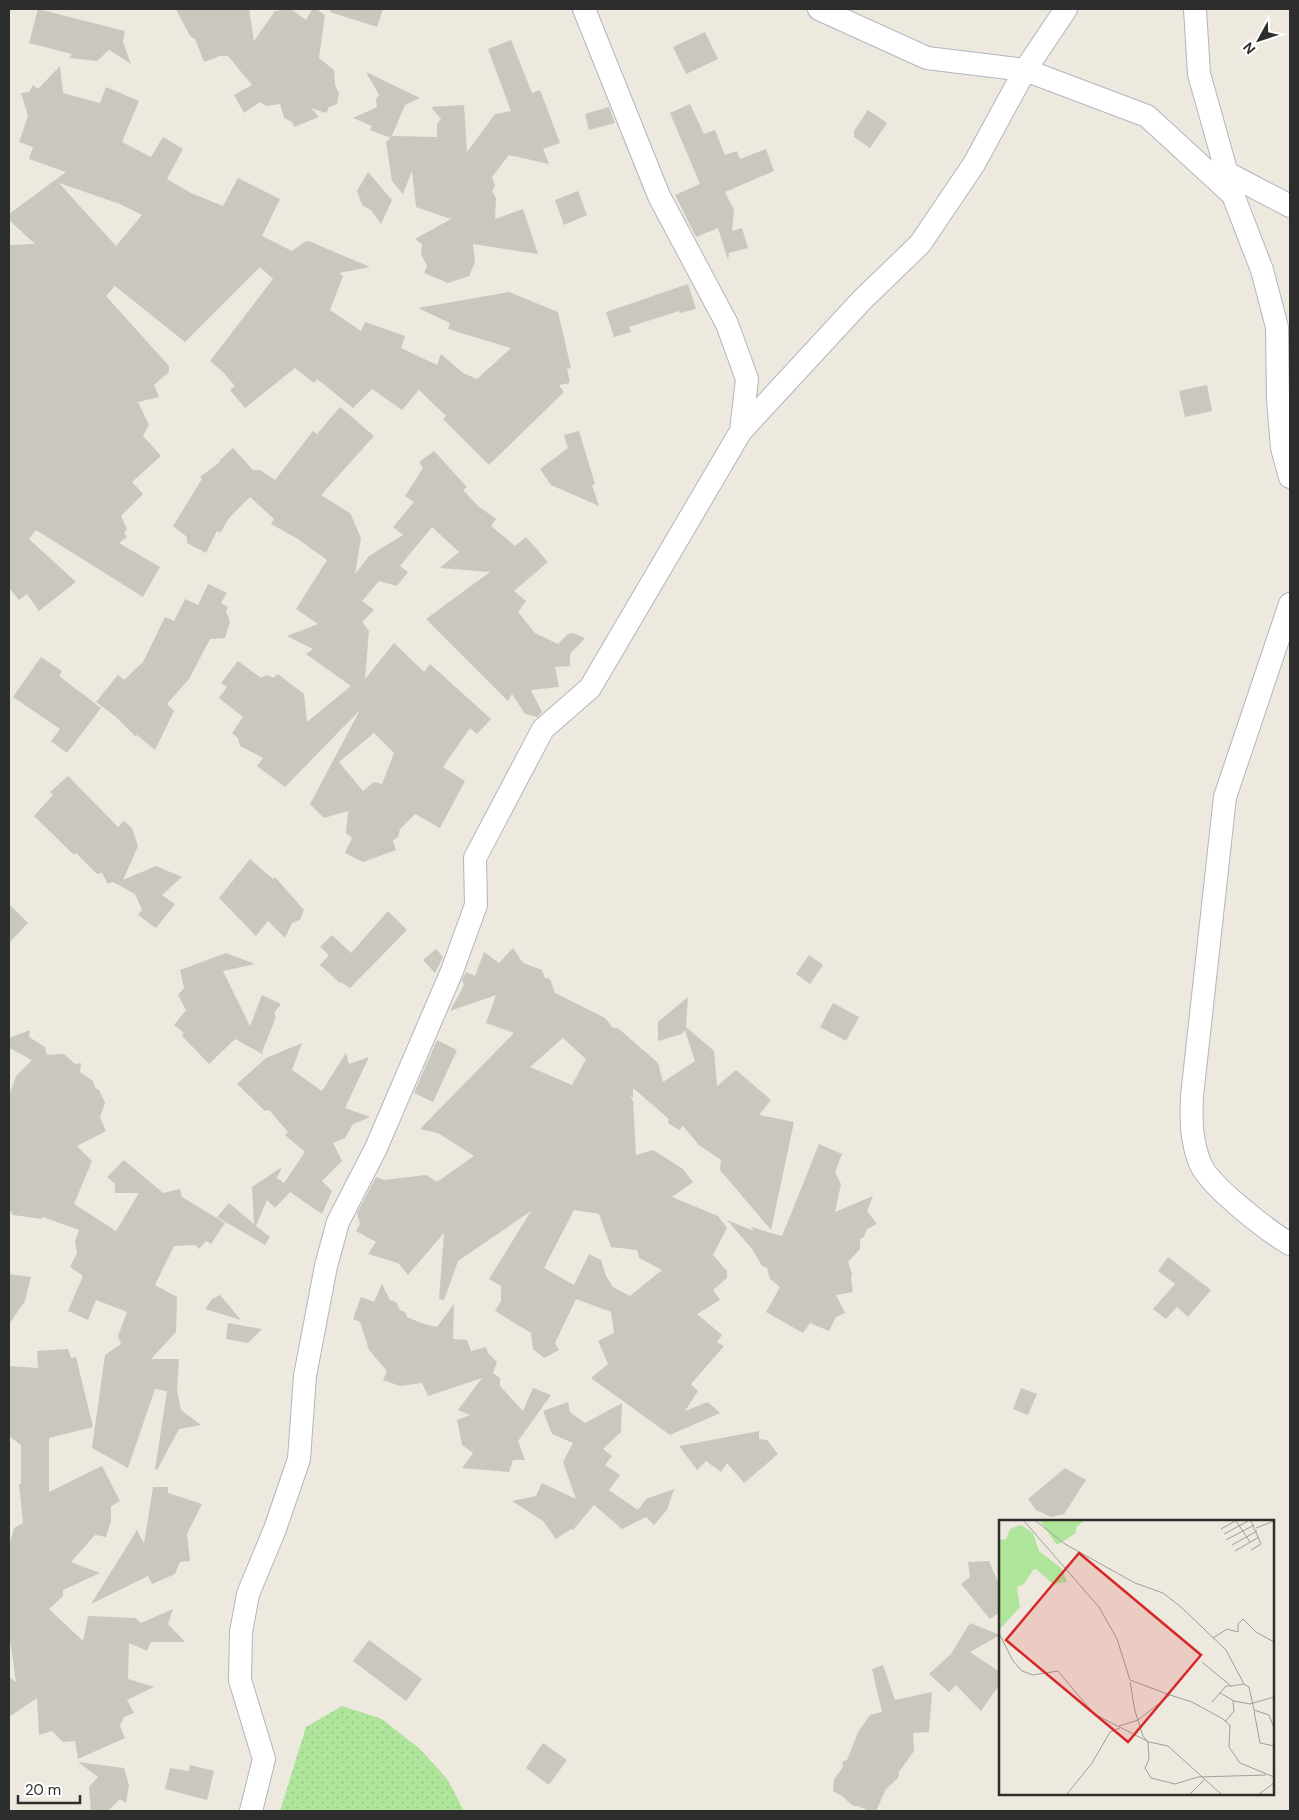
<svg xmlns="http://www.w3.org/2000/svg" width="1299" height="1820" font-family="'DM Sans',sans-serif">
  <defs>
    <pattern id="grass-dots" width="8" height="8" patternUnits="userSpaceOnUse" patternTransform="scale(1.25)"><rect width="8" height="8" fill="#aee59b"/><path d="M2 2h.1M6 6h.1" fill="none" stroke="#96c586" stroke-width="1.8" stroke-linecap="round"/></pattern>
  </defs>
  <rect width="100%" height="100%" fill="#eee9df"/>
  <path fill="url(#grass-dots)" d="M 342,1706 L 382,1719 L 420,1749 L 448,1780 L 464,1811 L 280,1811 L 306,1727 Z"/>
  <path fill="#cac7be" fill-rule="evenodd" d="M 38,9 L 125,31 L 123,42 L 131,64 L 109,50 L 97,61 L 69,58 L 72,54 L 29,43 Z
    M 176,9 L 249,9 L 254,41 L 275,11 L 291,9 L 306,20 L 312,9 L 316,9 L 325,15 L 319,58 L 334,70 L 335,85 L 339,93 L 337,104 L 329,107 L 326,113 L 311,108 L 319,117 L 294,127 L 292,122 L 284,118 L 280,104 L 266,106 L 260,102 L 244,113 L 234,95 L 252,85 L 228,56 L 220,56 L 204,62 L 195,39 L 190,36 Z
    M 331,9 L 383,9 L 377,27 L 330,12 Z
    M 705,32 L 718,59 L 686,74 L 673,47 Z
    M 511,40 L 532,93 L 540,90 L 560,143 L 543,149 L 549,164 L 509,155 L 492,177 L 495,186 L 492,191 L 496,198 L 495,219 L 523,209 L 538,254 L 473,244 L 475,262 L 469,276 L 448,283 L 424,273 L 427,266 L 421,254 L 422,244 L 415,239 L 451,219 L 416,207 L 412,171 L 403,194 L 392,181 L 386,142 L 393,136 L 437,137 L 437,124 L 441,119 L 431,107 L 464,105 L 467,152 L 495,114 L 511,111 L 488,49 Z
    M 60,66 L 63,93 L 100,103 L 106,87 L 139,101 L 122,142 L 151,157 L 163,137 L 183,149 L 167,179 L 191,193 L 223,206 L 238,178 L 280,199 L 262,236 L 292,251 L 306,241 L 311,242 L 370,267 L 339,273 L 343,276 L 330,310 L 361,331 L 365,322 L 405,336 L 401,348 L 437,365 L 441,354 L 463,373 L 477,379 L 511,348 L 448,329 L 450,323 L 418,308 L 509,292 L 558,312 L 571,368 L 567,369 L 570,383 L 559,385 L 564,392 L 489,465 L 443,419 L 446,416 L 419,390 L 402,410 L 372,389 L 353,408 L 317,379 L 314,383 L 295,368 L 245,408 L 230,390 L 235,386 L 223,372 L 210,361 L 273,279 L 260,267 L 185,342 L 115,286 L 106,296 L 169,366 L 169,372 L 154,385 L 159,397 L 138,402 L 149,425 L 143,436 L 161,456 L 132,482 L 143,494 L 121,516 L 127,529 L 124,533 L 127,537 L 119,543 L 160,567 L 143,597 L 36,530 L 29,539 L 76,582 L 39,611 L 27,594 L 19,600 L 9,588 L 9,245 L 35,244 L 9,220 L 9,214 L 66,172 L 29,159 L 33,147 L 19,142 L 28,116 L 21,93 L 29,92 L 33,85 L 38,89 ZM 59,183 L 120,204 L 142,215 L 116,246 Z
    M 366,72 L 420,98 L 405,105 L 391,138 L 370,130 L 372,126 L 353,118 L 377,107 L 376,99 L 379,95 Z
    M 690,104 L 704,134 L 715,130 L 725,155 L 737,151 L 740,159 L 766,149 L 774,171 L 725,192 L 734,210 L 732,231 L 742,228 L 748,248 L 729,253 L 728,260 L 718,228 L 696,237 L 675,195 L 700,184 L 670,113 Z
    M 609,107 L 615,123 L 589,130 L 585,114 Z
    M 868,110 L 887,123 L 870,148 L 854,137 L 854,131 Z
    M 368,172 L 392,200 L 381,224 L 371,210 L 362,205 L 357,191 Z
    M 578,191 L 587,215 L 564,225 L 555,200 Z
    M 688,284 L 696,309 L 680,313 L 679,311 L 629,327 L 631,332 L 614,337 L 606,312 Z
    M 1207,385 L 1212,411 L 1185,417 L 1179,391 Z
    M 340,407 L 374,436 L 321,495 L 350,513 L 361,538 L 355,574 L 369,556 L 403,535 L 393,527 L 414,502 L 405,496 L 423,468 L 419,462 L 434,451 L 467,487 L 463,490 L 478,506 L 496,519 L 491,526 L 515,546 L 526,537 L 548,562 L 514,591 L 526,601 L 518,612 L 535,633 L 558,644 L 568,634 L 573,633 L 585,638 L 570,654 L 570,666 L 555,667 L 559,687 L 531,690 L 542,712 L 537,717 L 525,714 L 512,694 L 508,701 L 426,619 L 490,572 L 440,568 L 459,552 L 432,527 L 400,566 L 408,572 L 397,586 L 379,581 L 362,601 L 374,610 L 362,622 L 369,631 L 365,679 L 394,643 L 424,672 L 430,664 L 491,719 L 477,734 L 470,728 L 443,767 L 465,781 L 440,828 L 415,814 L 400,829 L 398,837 L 393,840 L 396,850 L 363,862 L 345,853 L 352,838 L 346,833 L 348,811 L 324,818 L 310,804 L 360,710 L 285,787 L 257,766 L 263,758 L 240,746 L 238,738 L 232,733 L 243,717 L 219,698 L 227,687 L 221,683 L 238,661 L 261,678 L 267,675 L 273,678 L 278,674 L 304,694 L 307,722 L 351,686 L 306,654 L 313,649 L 287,636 L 318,624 L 296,609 L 327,560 L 298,539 L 271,524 L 274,519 L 250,497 L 229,518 L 220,533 L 217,531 L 206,553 L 187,543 L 187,537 L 173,526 L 202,479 L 200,477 L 220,462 L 219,461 L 233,448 L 253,470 L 260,470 L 275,480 L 313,431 L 317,434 ZM 374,733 L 394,753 L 382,784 L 374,782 L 363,791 L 339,762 Z
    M 579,431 L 595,484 L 592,485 L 599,506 L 551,485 L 540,469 L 568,448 L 564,435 Z
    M 208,584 L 227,593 L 221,603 L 228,607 L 226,611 L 230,622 L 225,638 L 210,639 L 189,679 L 167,704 L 174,711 L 155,750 L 137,735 L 135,736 L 116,717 L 96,702 L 118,675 L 124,680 L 143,662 L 165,617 L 174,621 L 185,599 L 198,605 Z
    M 41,657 L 62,671 L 59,676 L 101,708 L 67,753 L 51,741 L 60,729 L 13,697 Z
    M 68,776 L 118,827 L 124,821 L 132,828 L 138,846 L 123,880 L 156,866 L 182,877 L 162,895 L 175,904 L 156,928 L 138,915 L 142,910 L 135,894 L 113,882 L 108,884 L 102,873 L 97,874 L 76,853 L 74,855 L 34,816 L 53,795 L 50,792 Z
    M 250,859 L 273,879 L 275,877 L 304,910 L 300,920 L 292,923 L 285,938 L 268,921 L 256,936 L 219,898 Z
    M 9,904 L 28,923 L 9,943 Z
    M 388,911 L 407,930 L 350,988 L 341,982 L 340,983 L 320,965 L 329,955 L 320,947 L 332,935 L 351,953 Z
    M 513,948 L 523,963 L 542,970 L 545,978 L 550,979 L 555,993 L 605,1018 L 613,1028 L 618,1028 L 658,1063 L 663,1082 L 695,1061 L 685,1030 L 682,1034 L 658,1041 L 658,1022 L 688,997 L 686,1027 L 714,1051 L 717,1086 L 736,1070 L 771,1100 L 759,1115 L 794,1122 L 771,1230 L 720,1170 L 721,1160 L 699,1145 L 683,1126 L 679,1130 L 668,1123 L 669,1119 L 633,1088 L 633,1098 L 629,1095 L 633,1101 L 636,1155 L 653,1150 L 683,1169 L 693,1182 L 672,1197 L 718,1216 L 727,1228 L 713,1255 L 727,1271 L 727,1278 L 713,1290 L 720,1300 L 697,1314 L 722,1335 L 717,1342 L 724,1346 L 691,1384 L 698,1391 L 685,1411 L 708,1402 L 720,1413 L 670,1435 L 591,1378 L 608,1364 L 598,1341 L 614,1333 L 611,1312 L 576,1299 L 555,1343 L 559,1350 L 544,1358 L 533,1349 L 531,1333 L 495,1311 L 501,1301 L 501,1286 L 489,1279 L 531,1211 L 458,1261 L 444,1300 L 439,1299 L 444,1233 L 408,1275 L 398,1263 L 368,1254 L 376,1242 L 356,1231 L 360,1224 L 357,1213 L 376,1177 L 384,1180 L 426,1175 L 437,1182 L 474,1156 L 438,1133 L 420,1129 L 514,1033 L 486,1023 L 496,995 L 450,1011 L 464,985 L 462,980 L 466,972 L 475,976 L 484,952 L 499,963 ZM 563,1038 L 586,1059 L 572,1085 L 530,1067 ZM 574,1210 L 599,1214 L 611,1247 L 637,1250 L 639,1258 L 662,1270 L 630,1296 L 613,1287 L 606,1276 L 601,1260 L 589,1254 L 574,1285 L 544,1268 Z
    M 436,949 L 443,957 L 435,973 L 423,960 Z
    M 226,953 L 255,964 L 223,971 L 250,1026 L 262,995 L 281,1004 L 274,1013 L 276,1017 L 262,1052 L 264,1055 L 235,1039 L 209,1064 L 182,1036 L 184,1033 L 174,1025 L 186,1010 L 178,995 L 184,988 L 180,970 Z
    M 809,955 L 823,965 L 810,984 L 796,974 Z
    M 833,1003 L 859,1017 L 846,1041 L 820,1027 Z
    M 30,1030 L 29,1037 L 45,1047 L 47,1055 L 64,1054 L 75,1064 L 81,1063 L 80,1072 L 93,1081 L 95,1088 L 99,1090 L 105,1103 L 100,1117 L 106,1131 L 77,1146 L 92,1161 L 74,1204 L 116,1231 L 139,1193 L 115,1193 L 115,1184 L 107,1177 L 124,1160 L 163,1193 L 180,1189 L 182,1197 L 225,1223 L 211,1244 L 206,1241 L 199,1249 L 195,1245 L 174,1246 L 155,1285 L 177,1297 L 176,1332 L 151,1359 L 179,1359 L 177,1390 L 181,1410 L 201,1425 L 179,1429 L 157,1470 L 155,1469 L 167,1391 L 155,1389 L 128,1468 L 92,1448 L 105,1355 L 121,1344 L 118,1336 L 127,1312 L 96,1300 L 88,1320 L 68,1311 L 83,1276 L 70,1267 L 77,1253 L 75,1241 L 79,1230 L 43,1217 L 42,1219 L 13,1215 L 9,1209 L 9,1096 L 16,1076 L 32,1060 L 9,1048 L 9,1038 Z
    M 437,1040 L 457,1050 L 433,1102 L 414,1093 Z
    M 302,1043 L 292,1070 L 322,1091 L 346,1053 L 349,1064 L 369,1057 L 345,1108 L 370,1117 L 353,1124 L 345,1138 L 333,1143 L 342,1161 L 322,1181 L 332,1191 L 322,1214 L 290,1192 L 275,1208 L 267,1200 L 256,1226 L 270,1237 L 265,1245 L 217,1217 L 229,1203 L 254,1224 L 252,1187 L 282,1167 L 277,1178 L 284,1183 L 305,1152 L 285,1135 L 288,1132 L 269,1110 L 265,1111 L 237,1084 L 266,1058 Z
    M 819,1144 L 842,1154 L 835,1172 L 841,1184 L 835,1212 L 873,1196 L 867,1211 L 877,1224 L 867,1229 L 864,1237 L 860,1239 L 860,1249 L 848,1262 L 852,1274 L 851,1278 L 853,1292 L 836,1295 L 845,1313 L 836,1317 L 829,1331 L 810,1323 L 803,1333 L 766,1312 L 780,1287 L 770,1279 L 767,1268 L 762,1266 L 752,1249 L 727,1220 L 754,1231 L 751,1227 L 782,1236 Z
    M 1168,1257 L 1211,1290 L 1188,1317 L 1177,1307 L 1166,1319 L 1153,1309 L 1175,1284 L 1158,1271 Z
    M 9,1274 L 31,1277 L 25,1301 L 9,1324 Z
    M 382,1284 L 390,1300 L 396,1302 L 400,1310 L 405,1312 L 407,1317 L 421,1323 L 437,1327 L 454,1304 L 453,1339 L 467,1340 L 471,1351 L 486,1347 L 488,1353 L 497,1362 L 493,1373 L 500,1378 L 500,1386 L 523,1411 L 533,1388 L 551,1395 L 518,1441 L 525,1460 L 513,1460 L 509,1472 L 462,1468 L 473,1453 L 462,1445 L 457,1420 L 470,1415 L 458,1410 L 482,1378 L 428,1396 L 422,1383 L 400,1386 L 383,1380 L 387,1371 L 369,1350 L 360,1322 L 353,1319 L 361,1297 L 374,1302 Z
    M 220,1295 L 241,1320 L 205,1309 L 212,1299 Z
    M 228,1323 L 262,1329 L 248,1343 L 226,1339 Z
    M 68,1349 L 71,1358 L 76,1357 L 93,1427 L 49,1438 L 49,1492 L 102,1466 L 120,1501 L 111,1506 L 111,1521 L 106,1537 L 95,1535 L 71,1562 L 100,1573 L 63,1590 L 63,1596 L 49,1609 L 83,1641 L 88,1616 L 135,1618 L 141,1623 L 173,1609 L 168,1624 L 185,1642 L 151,1642 L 147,1651 L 129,1643 L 128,1679 L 154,1687 L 127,1700 L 134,1713 L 124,1717 L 120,1726 L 125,1738 L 78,1759 L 75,1741 L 63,1742 L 52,1731 L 39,1735 L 37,1698 L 9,1717 L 9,1677 L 16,1682 L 9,1633 L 9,1546 L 14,1528 L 23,1523 L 19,1484 L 21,1484 L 21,1445 L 9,1436 L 9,1366 L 38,1368 L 37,1351 Z
    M 1021,1388 L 1037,1394 L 1028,1415 L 1013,1409 Z
    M 568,1402 L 570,1412 L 585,1423 L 622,1403 L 621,1432 L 603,1449 L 612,1456 L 605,1465 L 620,1475 L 609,1490 L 638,1510 L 646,1499 L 674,1489 L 667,1510 L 654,1525 L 646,1517 L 622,1529 L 594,1505 L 573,1530 L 571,1529 L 556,1539 L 543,1521 L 512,1501 L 536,1496 L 542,1483 L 576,1499 L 563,1462 L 573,1443 L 552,1434 L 543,1411 Z
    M 759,1431 L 759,1439 L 767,1440 L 778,1454 L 744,1483 L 727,1463 L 721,1472 L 706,1461 L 697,1470 L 679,1446 Z
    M 1065,1468 L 1086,1480 L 1064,1514 L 1051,1517 L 1036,1510 L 1028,1499 Z
    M 153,1487 L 168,1487 L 168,1493 L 202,1504 L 187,1534 L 190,1561 L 180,1562 L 175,1574 L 152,1584 L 148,1576 L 91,1604 L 137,1530 L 144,1544 Z
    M 989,1561 L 1000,1587 L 1000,1612 L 990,1619 L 961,1584 L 970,1577 L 968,1562 Z
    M 970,1623 L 1000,1635 L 970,1652 L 1000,1672 L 1000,1684 L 981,1711 L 956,1685 L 949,1692 L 929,1674 L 951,1654 Z
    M 369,1640 L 422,1679 L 406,1701 L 353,1661 Z
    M 883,1665 L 895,1700 L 932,1692 L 929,1732 L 913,1733 L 914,1751 L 899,1772 L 898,1778 L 886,1789 L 876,1811 L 869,1811 L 858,1806 L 853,1806 L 842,1796 L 833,1791 L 834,1779 L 843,1767 L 842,1762 L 847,1760 L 858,1732 L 870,1715 L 882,1712 L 872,1669 Z
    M 543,1743 L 567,1760 L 549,1785 L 526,1768 Z
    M 78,1762 L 124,1768 L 129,1785 L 126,1803 L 120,1799 L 108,1811 L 91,1811 L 89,1787 L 98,1777 Z
    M 190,1765 L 214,1771 L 207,1800 L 165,1789 L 170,1768 L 189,1771 Z"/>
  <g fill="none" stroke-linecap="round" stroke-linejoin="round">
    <g stroke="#b3b4c0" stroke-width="24">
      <path id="minor" d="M 819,9 L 927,58 L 1025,70 L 1147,116 L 1233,195
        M 1195,9 L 1199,74 L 1233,195 L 1262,270 L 1277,327 L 1278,399 L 1282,448 L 1290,477
        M 1227,173 L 1290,206
        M 741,431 L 862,300 L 920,244 L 974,164 L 1025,70 L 1066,9
        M 1290,604 L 1225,797 L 1192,1096 C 1191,1120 1191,1140 1200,1163 C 1209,1186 1268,1231 1290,1244
        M 251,1811 L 264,1759 L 240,1680 L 241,1632 L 248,1594 L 275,1529 L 299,1459 L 305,1376 L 326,1266 L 338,1222 L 376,1148 L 452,971 L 476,905 L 475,858 L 543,729 L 590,688 L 741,431 L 747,379 L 727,324 L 659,196 L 584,9"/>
    </g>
    <use href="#minor" stroke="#fff" stroke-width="22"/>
  </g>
  <g transform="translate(999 1520)">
    <rect width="275" height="275" fill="#eee9df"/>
    <path d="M 41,1 L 85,1 L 77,7 L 77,13 L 58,25 ZM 22,5 L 34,13 L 40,31 L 63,49 L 68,62 L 54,64 L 37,49 L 34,50 L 25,64 L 18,67 L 21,87 L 0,110 L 0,20 L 7,19 L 11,9 Z" fill="#aee59b"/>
    <path fill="none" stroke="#a19e98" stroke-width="1" d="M 25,1 L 100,87 L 118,119 L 131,160 L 171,175M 37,1 L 66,24 L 136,63 L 164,73 L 182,87 L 227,130 L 245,164M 237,1 L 251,22M 252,1 L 262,24 L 252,30M 257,8 L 275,1M 222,9 L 236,1M 225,14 L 249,1M 227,20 L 255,5M 233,25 L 258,11M 236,31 L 260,17M 0,113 L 14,141 L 23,151 L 34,155 L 59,151 L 95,194 L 150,222 L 169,226 L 222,274M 214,118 L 228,109 L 239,112 L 239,104 L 244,99 L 257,112 L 275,122M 203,142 L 232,166 L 245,164 L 250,167 L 255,190 L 270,195 L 275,208M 131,162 L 136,191 L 144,216 L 149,222 L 150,239 L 146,248 L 152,258 L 176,264 L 199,257 L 267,255M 221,173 L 235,181 L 251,184 L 275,177M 213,182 L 227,166 L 232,166M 255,191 L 261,223 L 275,226M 226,202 L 235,191 L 234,181M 120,206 L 139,200 L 171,175 L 193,182 L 224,199 L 231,205 L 230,227 L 241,243 L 275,257M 68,274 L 93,243 L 111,212 L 121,208M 191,274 L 205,260M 260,274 L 275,263"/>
    <path fill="#d62828" fill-opacity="0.15" stroke="#d62828" stroke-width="2.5" d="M 80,33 L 202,135 L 129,222 L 7,120 Z"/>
    <rect width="275" height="275" fill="none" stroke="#2d2d2d" stroke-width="2.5"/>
  </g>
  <rect width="1299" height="1820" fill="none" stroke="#2d2d2d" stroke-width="20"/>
  <g transform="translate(1259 40) rotate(230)" stroke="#ffffff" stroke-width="4" paint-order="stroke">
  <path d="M0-4L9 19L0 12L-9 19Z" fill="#2d2d2d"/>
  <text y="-8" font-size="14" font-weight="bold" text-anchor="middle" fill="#2d2d2d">N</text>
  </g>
  <path d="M18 1795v8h62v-8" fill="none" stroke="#2d2d2d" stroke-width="2.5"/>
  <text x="25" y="1795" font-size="15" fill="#2d2d2d" stroke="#ffffff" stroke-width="4" paint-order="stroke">20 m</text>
</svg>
